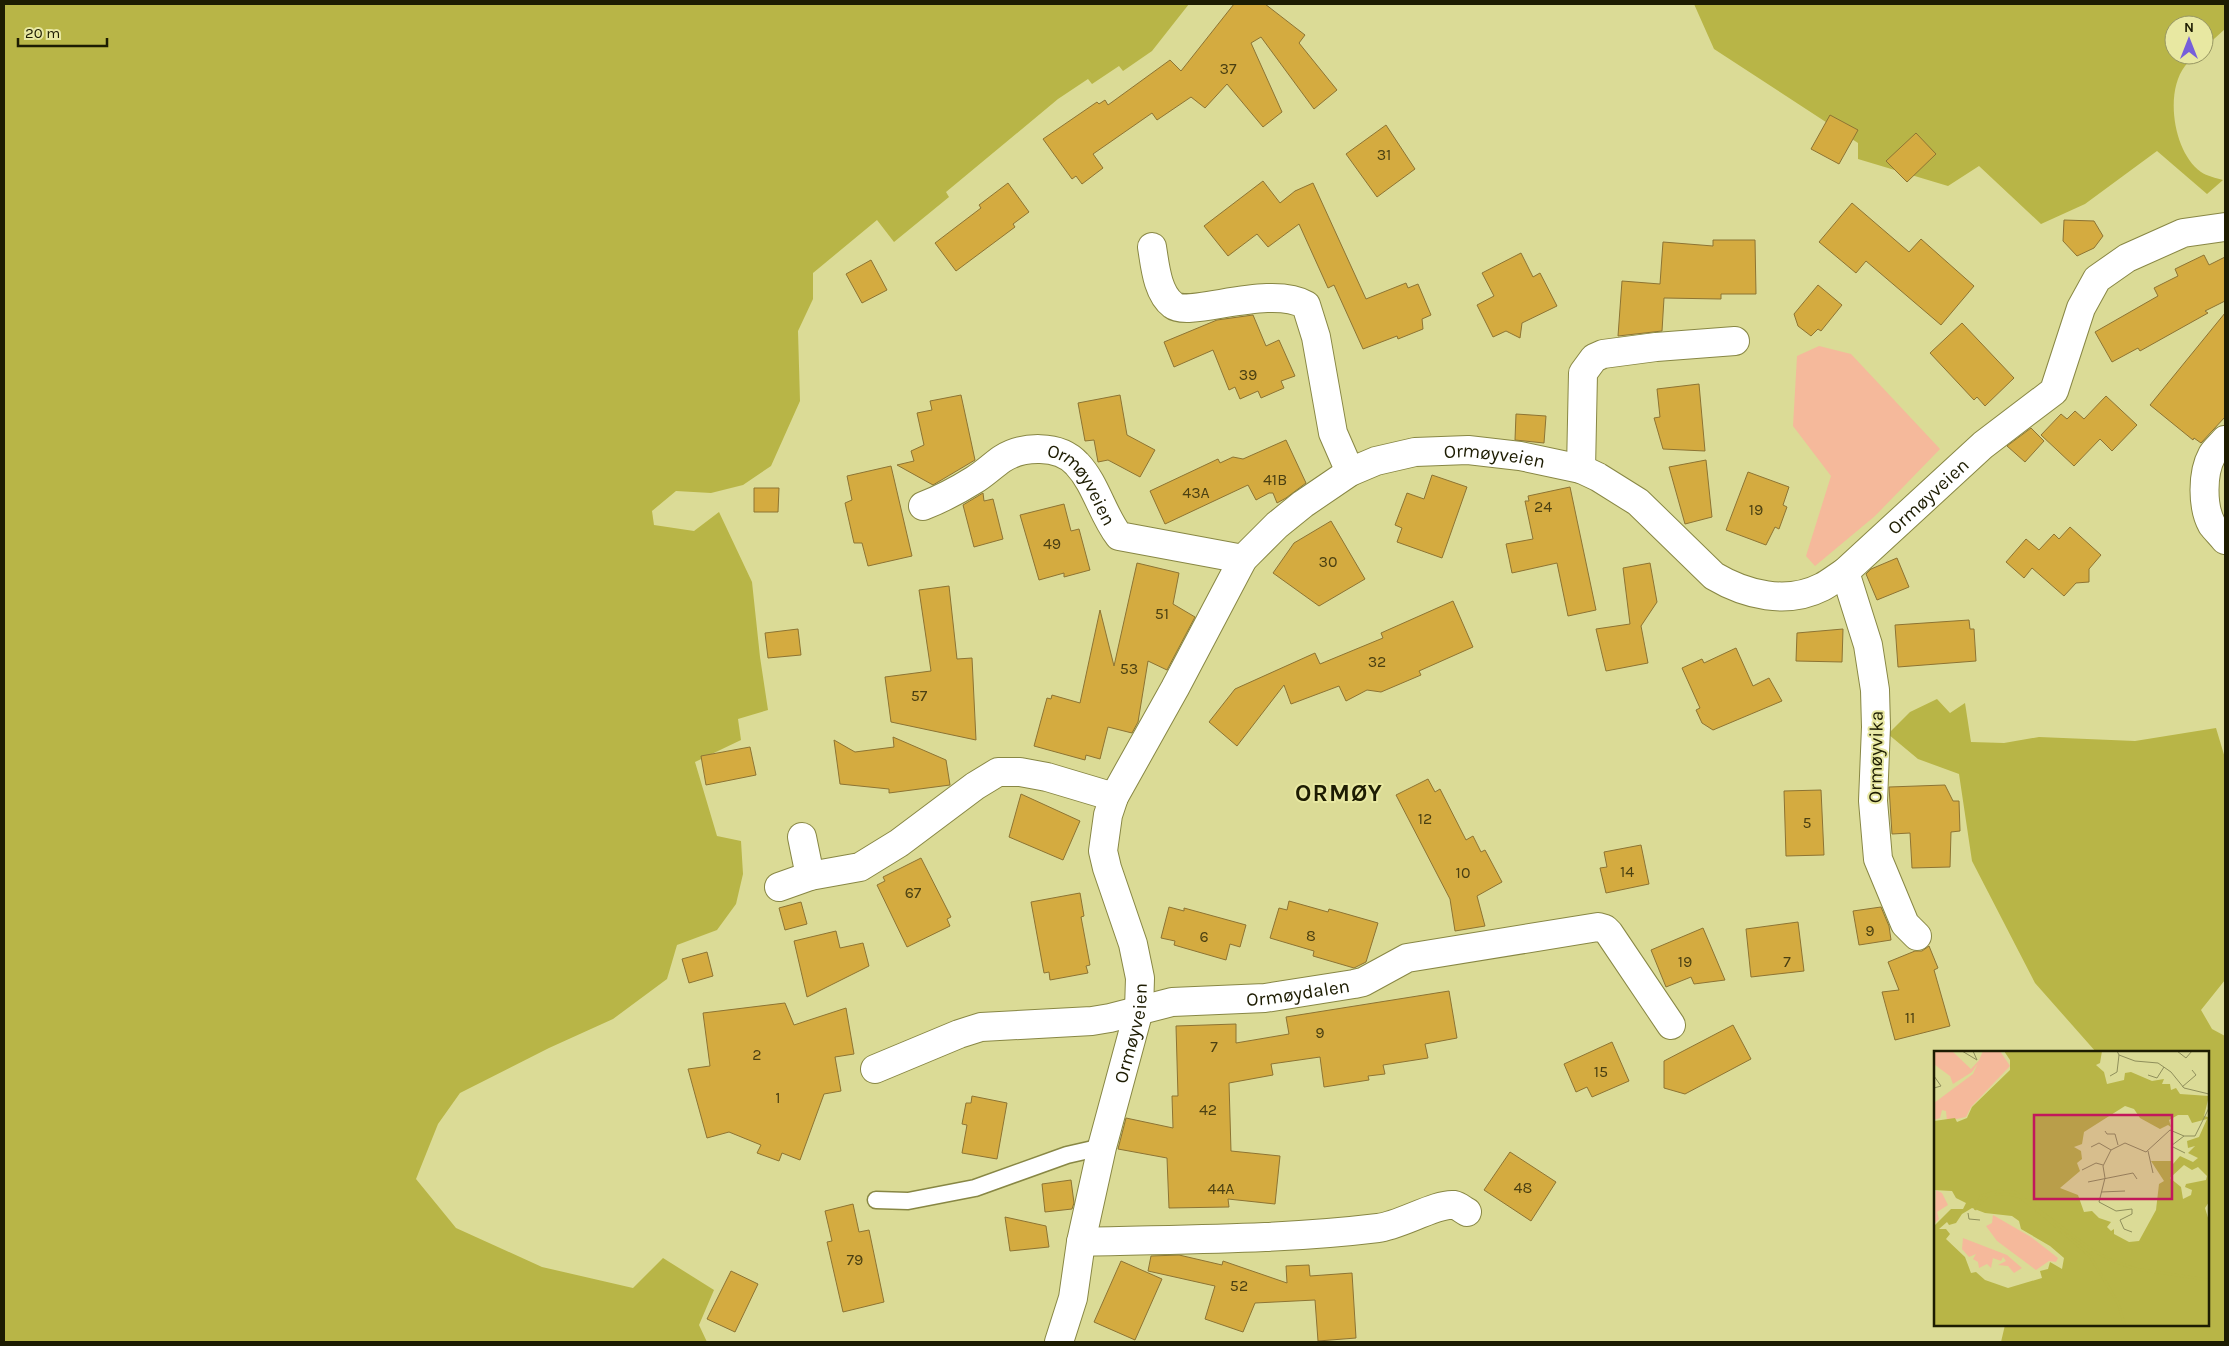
<svg xmlns="http://www.w3.org/2000/svg" width="2229" height="1346" font-family="Karla,sans-serif">
  <rect width="100%" height="100%" fill="#dbdb96"/>
  <path fill="#f5b99b" d="M 1819,346 L 1851,354 L 1940,449 L 1875,516 L 1815,566 L 1806,556 L 1831,476 L 1793,426 L 1797,356 Z"/>
  <path fill="#b8b547" d="M 4,4 L 1189,4 L 1152,51 L 1123,71 L 1119,66 L 1092,84 L 1088,79 L 1058,99 L 946,192 L 949,197 L 894,242 L 877,220 L 813,273 L 813,299 L 798,331 L 800,401 L 771,466 L 743,485 L 711,493 L 676,491 L 652,511 L 654,525 L 694,531 L 719,512 L 752,582 L 760,657 L 768,710 L 738,719 L 741,740 L 695,762 L 717,836 L 741,841 L 743,874 L 736,904 L 717,930 L 677,945 L 667,979 L 613,1019 L 549,1048 L 460,1093 L 438,1124 L 416,1179 L 456,1228 L 542,1267 L 633,1288 L 663,1258 L 714,1290 L 699,1325 L 707,1342 L 4,1342 Z
    M 1694,4 L 2225,4 L 2225,29 L 2204,48 L 2204,25 L 2174,25 L 2174,55 L 2197,55 C 2193,58 2188,62 2185,66 C 2164,93 2174,153 2201,172 C 2207,176 2216,178 2223,180 L 2207,194 L 2157,151 L 2085,204 L 2041,224 L 1979,166 L 1948,186 L 1858,159 L 1858,143 L 1714,49 Z
    M 1937,699 L 1950,713 L 1965,703 L 1971,742 L 2004,743 L 2039,737 L 2135,741 L 2216,728 L 2225,758 L 2225,980 L 2201,1010 L 2212,1029 L 2225,1036 L 2225,1342 L 2001,1342 L 2005,1325 L 2208,1325 L 2208,1052 L 2096,1052 L 2035,983 L 1972,861 L 1959,774 L 1918,759 L 1888,734 L 1910,712 Z"/>
  <path fill="#d4ab40" stroke="#8d7433" d="M 1234,4 L 1265,4 L 1305,35 L 1299,43 L 1337,90 L 1314,109 L 1261,37 L 1251,43 L 1282,112 L 1263,127 L 1227,84 L 1205,108 L 1191,97 L 1157,120 L 1152,113 L 1093,154 L 1103,168 L 1082,184 L 1076,176 L 1072,179 L 1043,139 L 1097,102 L 1099,104 L 1105,100 L 1108,105 L 1170,60 L 1181,71 Z
    M 1830,115 L 1858,130 L 1839,164 L 1811,149 Z
    M 1386,125 L 1415,169 L 1377,197 L 1346,154 Z
    M 1916,133 L 1936,154 L 1907,182 L 1886,161 Z
    M 1263,181 L 1280,203 L 1295,191 L 1313,183 L 1366,299 L 1406,283 L 1408,288 L 1418,284 L 1431,315 L 1422,319 L 1423,329 L 1398,339 L 1397,336 L 1363,349 L 1334,285 L 1328,288 L 1299,224 L 1268,247 L 1257,234 L 1228,256 L 1204,226 Z
    M 1008,183 L 1029,212 L 1013,224 L 1015,227 L 956,271 L 935,243 L 981,208 L 979,205 Z
    M 1852,203 L 1909,252 L 1921,239 L 1974,286 L 1941,325 L 1866,261 L 1856,273 L 1819,242 Z
    M 2064,220 L 2094,221 L 2103,236 L 2094,248 L 2077,256 L 2063,241 Z
    M 1713,240 L 1755,240 L 1756,294 L 1721,294 L 1721,299 L 1664,298 L 1662,331 L 1618,336 L 1622,281 L 1660,284 L 1663,242 L 1713,246 Z
    M 1521,253 L 1533,277 L 1540,273 L 1557,306 L 1522,323 L 1520,338 L 1506,331 L 1493,337 L 1477,305 L 1494,296 L 1482,273 Z
    M 2204,255 L 2209,265 L 2225,257 L 2225,301 L 2205,311 L 2208,313 L 2140,351 L 2138,348 L 2112,362 L 2095,332 L 2158,296 L 2154,288 L 2178,276 L 2175,269 Z
    M 871,260 L 887,290 L 862,303 L 846,274 Z
    M 1818,285 L 1842,305 L 1821,331 L 1818,329 L 1811,336 L 1798,326 L 1794,314 Z
    M 2225,313 L 2225,417 L 2201,443 L 2194,438 L 2193,440 L 2150,405 Z
    M 1253,315 L 1266,346 L 1279,340 L 1295,376 L 1281,381 L 1284,388 L 1261,398 L 1258,391 L 1240,399 L 1235,387 L 1229,390 L 1213,350 L 1174,367 L 1164,342 L 1217,320 Z
    M 1962,323 L 2014,378 L 1985,406 L 1977,397 L 1974,400 L 1930,353 Z
    M 1699,384 L 1705,451 L 1663,449 L 1654,418 L 1660,417 L 1657,389 Z
    M 961,395 L 975,460 L 933,485 L 897,465 L 914,461 L 911,451 L 924,445 L 917,413 L 932,410 L 930,401 Z
    M 1120,395 L 1127,435 L 1155,450 L 1140,477 L 1108,460 L 1098,462 L 1094,440 L 1085,441 L 1078,403 Z
    M 2106,396 L 2137,425 L 2112,451 L 2100,439 L 2074,466 L 2041,435 L 2061,414 L 2067,419 L 2075,411 L 2084,419 Z
    M 1516,414 L 1546,416 L 1544,443 L 1515,440 Z
    M 2031,428 L 2044,441 L 2025,462 L 2007,446 Z
    M 1286,440 L 1306,483 L 1286,498 L 1277,503 L 1273,493 L 1269,493 L 1256,500 L 1248,485 L 1165,524 L 1150,491 L 1218,459 L 1220,463 L 1233,457 L 1243,459 Z
    M 1706,460 L 1712,517 L 1685,524 L 1669,467 Z
    M 891,466 L 912,556 L 868,566 L 862,543 L 854,543 L 845,503 L 852,500 L 847,476 Z
    M 1748,472 L 1789,487 L 1783,505 L 1787,507 L 1779,529 L 1775,527 L 1766,545 L 1726,530 Z
    M 1432,475 L 1467,487 L 1442,558 L 1397,542 L 1402,528 L 1395,525 L 1407,493 L 1424,499 Z
    M 1570,487 L 1596,610 L 1568,616 L 1557,563 L 1512,573 L 1506,544 L 1533,539 L 1525,501 L 1529,501 L 1528,496 Z
    M 754,488 L 779,488 L 778,512 L 754,512 Z
    M 983,493 L 984,501 L 993,499 L 1003,539 L 974,547 L 963,505 Z
    M 1064,504 L 1071,531 L 1079,529 L 1090,570 L 1064,577 L 1064,573 L 1039,580 L 1020,515 Z
    M 1331,521 L 1365,579 L 1319,606 L 1273,573 L 1294,543 Z
    M 2070,527 L 2101,555 L 2089,569 L 2089,582 L 2076,583 L 2064,596 L 2032,568 L 2024,578 L 2006,562 L 2026,539 L 2039,550 L 2054,534 L 2059,539 Z
    M 1897,558 L 1909,587 L 1877,600 L 1866,574 L 1871,569 Z
    M 1137,563 L 1179,573 L 1173,604 L 1195,617 L 1167,670 L 1148,661 L 1138,722 L 1132,733 L 1108,727 L 1100,759 L 1086,755 L 1085,760 L 1034,746 L 1047,698 L 1051,699 L 1052,695 L 1080,703 L 1100,610 L 1114,666 Z
    M 1650,563 L 1657,602 L 1641,626 L 1648,663 L 1606,671 L 1596,629 L 1630,624 L 1623,568 Z
    M 949,586 L 957,659 L 972,658 L 976,740 L 891,722 L 885,677 L 931,671 L 919,590 Z
    M 1453,601 L 1473,647 L 1419,671 L 1421,675 L 1381,692 L 1367,690 L 1346,701 L 1339,686 L 1291,704 L 1284,685 L 1237,746 L 1209,722 L 1235,689 L 1315,653 L 1320,664 L 1383,638 L 1381,633 Z
    M 1969,620 L 1970,629 L 1974,629 L 1976,661 L 1898,667 L 1895,625 Z
    M 798,629 L 801,655 L 768,658 L 765,633 Z
    M 1843,629 L 1842,662 L 1796,661 L 1797,633 Z
    M 1736,648 L 1753,686 L 1769,678 L 1782,701 L 1713,730 L 1702,723 L 1696,710 L 1700,708 L 1682,668 L 1702,659 L 1704,663 Z
    M 893,737 L 946,760 L 950,785 L 889,793 L 889,789 L 840,784 L 834,740 L 855,752 L 894,747 Z
    M 750,747 L 756,775 L 706,785 L 701,756 Z
    M 1428,779 L 1435,792 L 1440,789 L 1466,840 L 1473,836 L 1481,852 L 1485,850 L 1502,882 L 1477,896 L 1485,926 L 1455,931 L 1450,899 L 1396,795 Z
    M 1945,785 L 1953,801 L 1959,801 L 1960,831 L 1951,832 L 1950,867 L 1912,868 L 1910,833 L 1892,834 L 1889,787 Z
    M 1821,790 L 1824,855 L 1786,856 L 1784,791 Z
    M 1021,794 L 1080,821 L 1063,860 L 1009,837 Z
    M 1641,845 L 1649,884 L 1606,893 L 1600,868 L 1607,867 L 1604,852 Z
    M 921,858 L 951,917 L 947,919 L 950,926 L 907,947 L 877,885 L 885,881 L 883,877 Z
    M 1080,893 L 1084,916 L 1081,917 L 1090,965 L 1086,966 L 1088,973 L 1050,980 L 1049,972 L 1044,973 L 1031,902 Z
    M 1289,901 L 1328,912 L 1329,909 L 1378,923 L 1366,962 L 1354,968 L 1313,956 L 1314,951 L 1270,938 L 1279,908 L 1287,910 Z
    M 801,902 L 807,924 L 785,930 L 779,908 Z
    M 1169,907 L 1184,911 L 1184,908 L 1246,925 L 1240,947 L 1230,944 L 1226,960 L 1174,945 L 1175,941 L 1161,938 Z
    M 1881,907 L 1889,926 L 1891,940 L 1859,945 L 1853,911 Z
    M 1798,922 L 1804,971 L 1751,977 L 1746,929 Z
    M 1703,928 L 1725,980 L 1694,984 L 1691,977 L 1666,987 L 1651,950 Z
    M 836,931 L 840,948 L 863,943 L 869,966 L 807,997 L 794,941 Z
    M 1929,946 L 1938,968 L 1934,970 L 1950,1026 L 1895,1040 L 1882,992 L 1899,990 L 1888,962 L 1915,951 L 1922,951 Z
    M 707,952 L 713,976 L 689,983 L 682,959 Z
    M 1449,991 L 1457,1038 L 1425,1044 L 1428,1058 L 1383,1065 L 1385,1074 L 1368,1076 L 1369,1080 L 1324,1087 L 1320,1057 L 1271,1064 L 1273,1075 L 1229,1083 L 1231,1151 L 1280,1156 L 1275,1204 L 1228,1199 L 1229,1207 L 1169,1208 L 1167,1158 L 1118,1149 L 1126,1118 L 1173,1128 L 1172,1096 L 1178,1096 L 1176,1026 L 1236,1024 L 1236,1043 L 1289,1034 L 1286,1017 Z
    M 785,1003 L 794,1025 L 846,1008 L 854,1054 L 835,1057 L 841,1091 L 824,1094 L 800,1160 L 782,1153 L 779,1161 L 757,1153 L 761,1145 L 729,1132 L 707,1138 L 688,1069 L 710,1066 L 703,1013 Z
    M 1733,1025 L 1751,1059 L 1685,1094 L 1664,1088 L 1664,1061 Z
    M 1612,1042 L 1629,1081 L 1592,1097 L 1587,1087 L 1576,1092 L 1564,1064 Z
    M 972,1096 L 1007,1103 L 997,1159 L 962,1153 L 967,1125 L 962,1124 L 966,1103 L 971,1103 Z
    M 1510,1152 L 1556,1182 L 1531,1221 L 1484,1190 Z
    M 1071,1180 L 1074,1203 L 1072,1209 L 1045,1212 L 1042,1184 Z
    M 853,1204 L 859,1232 L 869,1230 L 884,1302 L 843,1312 L 827,1242 L 832,1241 L 825,1211 Z
    M 1005,1217 L 1046,1226 L 1049,1247 L 1010,1251 Z
    M 1179,1255 L 1222,1265 L 1223,1261 L 1287,1283 L 1286,1266 L 1309,1265 L 1310,1276 L 1352,1273 L 1356,1338 L 1318,1341 L 1315,1300 L 1255,1303 L 1243,1332 L 1205,1319 L 1215,1286 L 1148,1271 L 1151,1256 Z
    M 1121,1261 L 1162,1279 L 1135,1340 L 1094,1322 Z
    M 731,1271 L 758,1284 L 735,1332 L 707,1319 Z"/>
  <g fill="none" stroke-linecap="round" stroke-linejoin="round">
    <g stroke="#888744" stroke-width="19">
      <path id="lane" d="M 876,1200 L 908,1201 L 975,1188 L 1067,1155 L 1102,1147"/>
    </g>
    <g stroke="#888744" stroke-width="30">
      <g id="street">
        <path d="M 1152,247 C 1155,265 1157,293 1173,305 C 1189,318 1270,284 1306,305 L 1316,337 L 1333,433 L 1350,472"/>
        <path d="M 2225,440 C 2221,445 2215,450 2212,455 C 2202,473 2202,507 2212,525 C 2216,530 2221,535 2225,540"/>
        <path d="M 1581,469 L 1583,373 L 1594,358 L 1603,354 L 1656,347 L 1735,341"/>
        <path id="s1" d="M 923,506 C 941,499 958,490 974,480 C 984,474 992,466 1002,459 C 1022,446 1059,444 1077,464 C 1096,484 1102,514 1119,536 L 1243,559"/>
        <path d="M 1845,572 L 1868,645 L 1875,690 L 1876,727 L 1873,801 L 1878,859 L 1905,924 L 1917,936"/>
        <path d="M 802,837 L 810,876"/>
        <path d="M 779,887 L 810,876 L 860,867 L 899,843 L 975,786 L 998,772 L 1020,772 L 1047,777 L 1114,797"/>
        <path id="s2" d="M 875,1069 L 959,1034 L 981,1027 L 1092,1021 L 1110,1018 L 1172,1002 L 1265,998 L 1354,984 L 1363,982 L 1407,958 L 1598,927 L 1605,929 L 1609,933 L 1671,1025"/>
        <path d="M 1081,1242 C 1180,1239 1280,1240 1378,1228 C 1399,1226 1437,1203 1454,1205 C 1459,1206 1463,1210 1467,1212"/>
        <path id="s3" d="M 1059,1342 L 1073,1298 L 1081,1242 L 1102,1147 L 1139,1010 L 1140,978 L 1133,944 L 1107,868 L 1103,851 L 1108,815 L 1114,797 L 1175,688 L 1243,559 L 1277,525 L 1303,504 L 1350,472 L 1376,461 L 1415,452 L 1468,450 L 1520,456 L 1581,469 L 1598,477 L 1638,502 L 1714,576 C 1746,595 1787,605 1822,587 C 1830,583 1837,577 1845,572 L 1983,445 L 2054,391 L 2081,308 L 2097,279 L 2127,258 L 2183,233 L 2225,227"/>
      </g>
    </g>
    <use href="#lane" stroke="#fff" stroke-width="16"/>
    <use href="#street" stroke="#fff" stroke-width="28"/>
  </g>
  <g text-anchor="middle" stroke-width="4" stroke-linejoin="round" paint-order="stroke">
    <g font-size="16" fill="#4b4012">
      <text x="1228" y="74">37</text>
      <text x="1384" y="160">31</text>
      <text x="1248" y="380">39</text>
      <text x="1275" y="485">41B</text>
      <text x="1196" y="498">43A</text>
      <text x="1543" y="512">24</text>
      <text x="1756" y="515">19</text>
      <text x="1052" y="549">49</text>
      <text x="1328" y="567">30</text>
      <text x="1162" y="619">51</text>
      <text x="1377" y="667">32</text>
      <text x="1129" y="674">53</text>
      <text x="919" y="701">57</text>
      <text x="1425" y="824">12</text>
      <text x="1807" y="828">5</text>
      <text x="1627" y="877">14</text>
      <text x="1463" y="878">10</text>
      <text x="913" y="898">67</text>
      <text x="1870" y="936">9</text>
      <text x="1311" y="941">8</text>
      <text x="1204" y="942">6</text>
      <text x="1685" y="967">19</text>
      <text x="1787" y="967">7</text>
      <text x="1910" y="1023">11</text>
      <text x="1320" y="1038">9</text>
      <text x="1214" y="1052">7</text>
      <text x="757" y="1060">2</text>
      <text x="1601" y="1077">15</text>
      <text x="778" y="1103">1</text>
      <text x="1208" y="1115">42</text>
      <text x="1523" y="1193">48</text>
      <text x="1221" y="1194">44A</text>
      <text x="855" y="1265">79</text>
      <text x="1239" y="1291">52</text>
    </g>
    <g font-size="19" fill="#1d1c02" stroke="#e8e8a2">
      <text dy="7" stroke="none"><textPath href="#s3" startOffset="1119">Ormøyveien</textPath></text>
      <text dy="7" stroke="none"><textPath href="#s1" startOffset="191">Ormøyveien</textPath></text>
      <text dy="7" stroke="none"><textPath href="#s3" startOffset="1632">Ormøyveien</textPath></text>
      <text transform="translate(1875 757) rotate(-89)" y="7">Ormøyvika</text>
      <text dy="7" stroke="none"><textPath href="#s2" startOffset="434">Ormøydalen</textPath></text>
      <text dy="7" stroke="none"><textPath href="#s3" startOffset="318">Ormøyveien</textPath></text>
    </g>
    <g font-size="24" font-weight="bold" letter-spacing="1" fill="#1d1c02" stroke="#e8e8a2">
      <text x="1339" y="801">ORMØY</text>
    </g>
  </g>
  <g transform="translate(1934 1051)">
    <rect width="275" height="275" fill="#dbdb96"/>
    <path d="M 0,0 L 18,0 L 37,18 L 48,6 L 38,21 L 19,33 L 16,25 L 1,14 ZM 49,0 L 66,0 L 76,15 L 37,56 L 32,66 L 13,70 L 12,60 L 8,59 L 6,67 L 0,69 L 0,52 L 39,23 ZM 2,139 L 8,142 L 14,154 L 3,161 L 5,168 L 0,173 ZM 59,164 L 97,186 L 124,207 L 122,211 L 115,210 L 102,219 L 63,190 L 52,175 L 58,172 ZM 29,187 L 73,204 L 88,217 L 80,222 L 74,215 L 64,214 L 72,210 L 69,206 L 67,210 L 59,207 L 57,217 L 53,213 L 45,217 L 44,211 L 39,208 L 42,203 L 35,206 L 28,198 Z" fill="#f5b99b"/>
    <path d="M 70,0 L 168,0 L 166,12 L 162,14 L 170,21 L 173,33 L 190,29 L 191,22 L 197,21 L 218,30 L 230,28 L 228,33 L 236,33 L 237,39 L 242,37 L 246,43 L 275,45 L 270,65 L 274,66 L 275,63 L 275,151 L 271,157 L 275,170 L 275,275 L 0,275 L 0,175 L 17,158 L 29,158 L 32,152 L 22,147 L 18,140 L 0,139 L 0,70 L 21,67 L 23,71 L 33,67 L 38,56 L 76,19 L 76,9 ZM 191,55 L 200,58 L 206,67 L 226,78 L 234,74 L 237,76 L 235,69 L 244,64 L 254,64 L 258,72 L 273,68 L 265,86 L 253,90 L 254,97 L 261,95 L 254,102 L 264,107 L 259,111 L 246,105 L 239,113 L 237,110 L 217,110 L 230,130 L 225,133 L 222,159 L 205,190 L 195,191 L 180,183 L 180,178 L 177,180 L 173,176 L 177,171 L 165,167 L 158,160 L 150,161 L 144,144 L 126,137 L 146,120 L 143,112 L 148,108 L 147,100 L 140,96 L 148,93 L 150,81 ZM 250,114 L 258,119 L 264,116 L 273,125 L 272,129 L 252,133 L 251,136 L 258,139 L 257,144 L 249,148 L 247,136 L 236,127 ZM 38,157 L 51,162 L 78,165 L 85,170 L 87,178 L 116,195 L 130,207 L 128,218 L 116,211 L 114,218 L 106,220 L 108,227 L 74,237 L 51,229 L 42,221 L 37,222 L 31,206 L 12,188 L 16,183 L 12,178 L 5,178 L 13,171 L 15,174 L 22,172 L 28,163 Z" fill="#b8b547" fill-rule="evenodd"/>
    <path fill="none" stroke="#b8b547" stroke-width="2.5" d="M 41,157 L 55,144 L 74,143 L 86,146 L 110,165 L 156,205 L 184,252 L 191,275M 41,159 L 47,145 L 64,140 L 81,141 L 158,199 L 179,210 L 202,218 L 275,229"/>
    <path fill="none" stroke="#8f8f5b" stroke-width="1" d="M 28,0 L 43,9 L 39,0M 183,0 L 185,4 L 201,10 L 224,12 L 237,21 L 250,37 L 275,43M 243,0 L 252,7 L 258,0M 214,24 L 223,27 L 230,16M 0,25 L 7,35 L 0,37M 176,25 L 183,21 L 185,4M 248,36 L 262,24 L 258,19M 171,80 L 173,83 L 181,83 L 184,94M 250,85 L 237,95 L 251,102M 157,96 L 165,92 L 177,99M 214,100 L 219,122M 148,119 L 162,112 L 169,114M 154,131 L 199,122 L 203,128M 167,141 L 191,140M 34,162 L 35,168 L 46,169M 198,181 L 190,178 L 186,169 L 198,163 L 198,158 L 182,160 L 165,151 L 171,127 L 169,115 L 177,99 L 191,92 L 212,101 L 236,79 L 250,85 L 261,85 L 275,57"/>
    <path fill="#c2185b" fill-opacity="0.15" stroke="#c2185b" stroke-width="2.5" d="M 100,64 L 238,64 L 238,148 L 100,148 Z"/>
    <rect width="275" height="275" fill="none" stroke="#1d1c02" stroke-width="2.5"/>
  </g>
  <rect width="2229" height="1346" fill="none" stroke="#1d1c02" stroke-width="10"/>
  <g transform="translate(2189 40)"><circle r="24" fill="#e8e8a2" stroke="#979662"/>
  <path d="M0-4L9 19L0 12L-9 19Z" fill="#765fda"/>
  <text y="-8" font-size="14" font-weight="bold" text-anchor="middle" fill="#1d1c02">N</text>
  </g>
  <path d="M18 38v8h89v-8" fill="none" stroke="#1d1c02" stroke-width="2.5"/>
  <text x="25" y="38" font-size="15" fill="#1d1c02" stroke="#e8e8a2" stroke-width="4" paint-order="stroke">20 m</text>
</svg>
